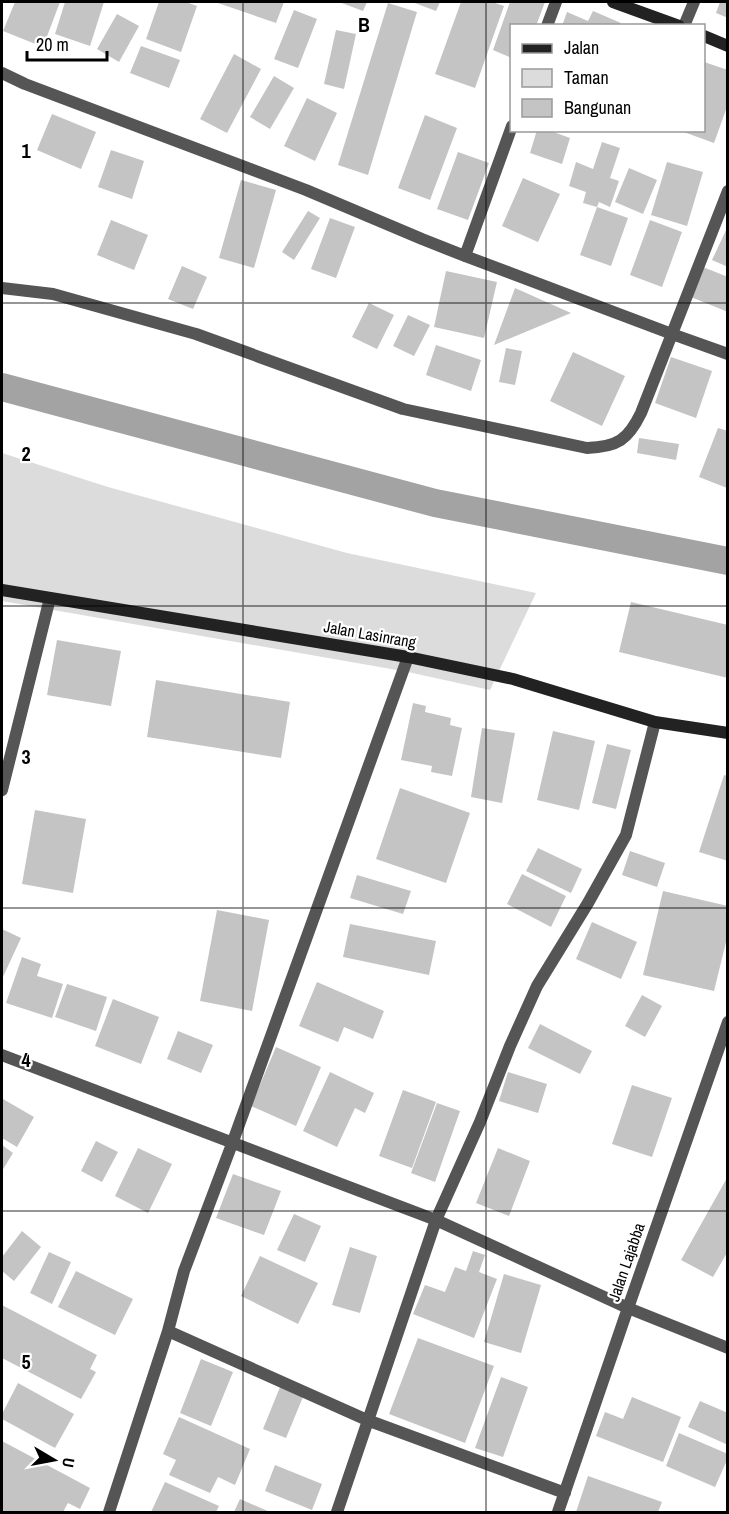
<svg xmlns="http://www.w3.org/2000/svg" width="729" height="1514" font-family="'Archivo Narrow',sans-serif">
  <rect width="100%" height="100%" fill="#fff"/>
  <path fill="#dcdcdc" d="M 2,453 L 108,487 L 347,553 L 536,593 L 490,690 L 408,672 L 2,601 Z"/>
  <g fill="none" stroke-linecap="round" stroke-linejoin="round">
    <path stroke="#a3a3a3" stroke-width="28" d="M 2,387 L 435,503 L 728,561"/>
  </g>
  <path fill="#c4c4c4" d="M 15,2 L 60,2 L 43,47 L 3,31 Z
    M 65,2 L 104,2 L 90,46 L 55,34 Z
    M 159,2 L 186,2 L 197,6 L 181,52 L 146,39 Z
    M 215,2 L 284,2 L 276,23 Z
    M 339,2 L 367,2 L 363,11 Z
    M 412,2 L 440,2 L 436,11 Z
    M 461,2 L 492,2 L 504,6 L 475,88 L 435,74 Z
    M 510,2 L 545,2 L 536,26 L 512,26 L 512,58 L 493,50 Z
    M 720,2 L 728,2 L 728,18 L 716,13 Z
    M 388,3 L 417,12 L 368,175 L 338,165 Z
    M 294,10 L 317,19 L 298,68 L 274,59 Z
    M 593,11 L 621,23 L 619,26 L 562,26 L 567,12 L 588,21 Z
    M 117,14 L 139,26 L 119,62 L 97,49 Z
    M 336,30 L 356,34 L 344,89 L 324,84 Z
    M 141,46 L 180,60 L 169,88 L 130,73 Z
    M 234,54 L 261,69 L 227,133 L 200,119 Z
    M 704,62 L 728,70 L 728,104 L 714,143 L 681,131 L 704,130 Z
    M 274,76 L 294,88 L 270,129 L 250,117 Z
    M 307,98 L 337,113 L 315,161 L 284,146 Z
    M 52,114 L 96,132 L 81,169 L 37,150 Z
    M 425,115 L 457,128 L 430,200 L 398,188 Z
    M 537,130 L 548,130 L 570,138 L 562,164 L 530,153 Z
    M 602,142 L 620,148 L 610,178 L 619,181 L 610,207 L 599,202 L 597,207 L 583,203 L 586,192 L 569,186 L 576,162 L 593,169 Z
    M 111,150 L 144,161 L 132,199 L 98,187 Z
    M 458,152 L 489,163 L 468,220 L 437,209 Z
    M 667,162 L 703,172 L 687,226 L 651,215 Z
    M 629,168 L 657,180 L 643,214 L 615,202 Z
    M 523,178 L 560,194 L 538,242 L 502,226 Z
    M 241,180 L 276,190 L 254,268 L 219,258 Z
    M 597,207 L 628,218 L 611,266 L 580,255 Z
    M 308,211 L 320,218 L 294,260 L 282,252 Z
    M 330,218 L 355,227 L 336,278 L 311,269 Z
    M 111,220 L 148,235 L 134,270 L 97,255 Z
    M 650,220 L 682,232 L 662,287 L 630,275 Z
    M 728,226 L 728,267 L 712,260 Z
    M 182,266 L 207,277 L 193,309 L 168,299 Z
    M 703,267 L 728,277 L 728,312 L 691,297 Z
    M 446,271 L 497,282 L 484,338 L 434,327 Z
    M 515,288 L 571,313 L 494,345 Z
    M 369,303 L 394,315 L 377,349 L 352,337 Z
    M 408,315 L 430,325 L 414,356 L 393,346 Z
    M 436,345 L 481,360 L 471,391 L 426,375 Z
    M 506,348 L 522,351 L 515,385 L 499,382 Z
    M 573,352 L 625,376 L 602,426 L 550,401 Z
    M 671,357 L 712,371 L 696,418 L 655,403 Z
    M 718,428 L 728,431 L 727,488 L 699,477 Z
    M 639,438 L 679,444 L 676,460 L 637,453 Z
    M 631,602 L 728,625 L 728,678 L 619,652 Z
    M 57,640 L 121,651 L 111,706 L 47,695 Z
    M 156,680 L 290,702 L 281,758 L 147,737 Z
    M 413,703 L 426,706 L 425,712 L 451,718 L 450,725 L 462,728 L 452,776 L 431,772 L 432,766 L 401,760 Z
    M 482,728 L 515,733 L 502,803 L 471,797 Z
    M 553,731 L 595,741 L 579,810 L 537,800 Z
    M 607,744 L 631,750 L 616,809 L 592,803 Z
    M 724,775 L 728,776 L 728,861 L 699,852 Z
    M 400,788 L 470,813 L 446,883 L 376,859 Z
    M 35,810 L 86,819 L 73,893 L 22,884 Z
    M 538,848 L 582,869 L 571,893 L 526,871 Z
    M 630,851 L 665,863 L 657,887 L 622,875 Z
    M 522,874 L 566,896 L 551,927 L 507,904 Z
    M 357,875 L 411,891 L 403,914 L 350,898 Z
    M 663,891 L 728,906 L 728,934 L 714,991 L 643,975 Z
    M 217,910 L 269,920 L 252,1011 L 200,1001 Z
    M 592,922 L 637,942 L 621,979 L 576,959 Z
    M 350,924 L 436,941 L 429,975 L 343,957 Z
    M 2,929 L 21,938 L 2,979 Z
    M 22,957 L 41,964 L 37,976 L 63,984 L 52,1018 L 6,1003 Z
    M 317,982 L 384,1011 L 373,1039 L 344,1027 L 338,1042 L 299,1026 Z
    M 67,984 L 107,997 L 96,1031 L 55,1017 Z
    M 642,995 L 662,1006 L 645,1037 L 625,1026 Z
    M 113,999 L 159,1017 L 141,1064 L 95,1046 Z
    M 540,1024 L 592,1051 L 580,1074 L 528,1048 Z
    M 178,1031 L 213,1045 L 201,1073 L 167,1059 Z
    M 276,1047 L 321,1067 L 296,1126 L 251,1106 Z
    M 330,1072 L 374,1093 L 365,1113 L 355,1108 L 337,1147 L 303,1131 Z
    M 508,1072 L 547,1084 L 538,1113 L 499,1101 Z
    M 632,1085 L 672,1098 L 652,1157 L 612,1144 Z
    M 403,1090 L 436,1102 L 412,1168 L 379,1156 Z
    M 3,1099 L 34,1117 L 17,1147 L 2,1138 L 2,1101 Z
    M 437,1103 L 460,1111 L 435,1182 L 411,1173 Z
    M 96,1141 L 118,1152 L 102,1182 L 81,1171 Z
    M 2,1145 L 13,1153 L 2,1171 Z
    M 138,1148 L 172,1164 L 148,1213 L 115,1196 Z
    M 498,1148 L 530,1161 L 509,1216 L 476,1203 Z
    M 233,1174 L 281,1191 L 264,1235 L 216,1218 Z
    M 728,1176 L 728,1251 L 713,1277 L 681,1260 Z
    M 294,1214 L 321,1226 L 305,1262 L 277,1250 Z
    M 22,1231 L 41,1247 L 14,1281 L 2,1271 L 2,1257 Z
    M 350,1247 L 377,1256 L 360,1313 L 332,1305 Z
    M 473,1251 L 485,1255 L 479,1272 L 497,1279 L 474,1338 L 413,1314 L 425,1285 L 445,1292 L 455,1267 L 466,1271 Z
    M 49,1252 L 71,1262 L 52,1304 L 30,1293 Z
    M 260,1256 L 318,1283 L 298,1324 L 241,1296 Z
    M 76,1271 L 133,1299 L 115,1335 L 58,1307 Z
    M 504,1274 L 541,1285 L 521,1353 L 484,1342 Z
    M 2,1305 L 97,1355 L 90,1369 L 96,1372 L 81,1399 L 2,1358 Z
    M 418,1338 L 494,1366 L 465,1443 L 389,1414 Z
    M 201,1359 L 233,1372 L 211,1426 L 180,1413 Z
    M 501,1377 L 528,1387 L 503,1457 L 475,1448 Z
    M 18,1383 L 74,1414 L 55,1448 L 2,1419 L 2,1414 Z
    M 280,1387 L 303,1397 L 286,1438 L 263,1429 Z
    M 632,1397 L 681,1417 L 663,1462 L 596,1436 L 605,1412 L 623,1419 Z
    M 700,1401 L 728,1413 L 728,1445 L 688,1427 Z
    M 179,1417 L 250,1449 L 235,1485 L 218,1477 L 210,1493 L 169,1475 L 176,1460 L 163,1454 Z
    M 679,1433 L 728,1454 L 728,1458 L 715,1487 L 666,1466 Z
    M 2,1441 L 90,1488 L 80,1509 L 68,1503 L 63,1512 L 2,1512 Z
    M 275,1465 L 322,1484 L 312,1510 L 265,1491 Z
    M 588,1476 L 662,1502 L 658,1512 L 576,1512 Z
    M 165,1482 L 219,1506 L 216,1512 L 151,1512 Z
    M 240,1499 L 270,1512 L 234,1512 Z"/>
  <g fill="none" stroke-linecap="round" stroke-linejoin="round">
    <path stroke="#555" stroke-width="12" d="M 547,26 L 556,2
      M 684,26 L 694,2
      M 2,73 L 25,84 L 306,190 L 422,239 L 465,256 L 672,334 L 728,354
      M 465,256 L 512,126
      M 2,288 L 53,294 L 196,334 L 403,409 L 587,448 C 617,447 628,440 641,413 L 728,191
      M 2,790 L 50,598
      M 2,1055 L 436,1220 L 628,1308 L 728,1348
      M 168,1331 L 367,1420 L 565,1493
      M 109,1512 L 168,1331 L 184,1271 L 232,1144 L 408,657
      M 337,1512 L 436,1220 L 480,1122 L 510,1046 L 537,986 L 588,903 L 626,835 L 655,722
      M 558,1512 L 628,1308 L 728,1022"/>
    <path stroke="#222" stroke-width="12" d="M 613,2 L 679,26
      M 704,36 L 728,46
      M 2,590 L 408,657 L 513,679 L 655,722 L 728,733"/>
  </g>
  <path fill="none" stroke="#000" stroke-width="1.5" stroke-opacity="0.55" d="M 243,2 L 243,1512M 486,2 L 486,1512M 2,303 L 728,303M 2,606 L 728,606M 2,908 L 728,908M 2,1211 L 728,1211"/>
  <g text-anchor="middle" stroke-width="4.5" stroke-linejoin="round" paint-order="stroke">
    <g font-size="16" fill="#000" stroke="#fff">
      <text transform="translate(370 634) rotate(10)" y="6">Jalan Lasinrang</text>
      <text transform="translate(626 1262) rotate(-71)" y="6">Jalan Lajabba</text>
    </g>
  </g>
  <g font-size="20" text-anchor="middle" font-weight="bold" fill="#000" stroke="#fff" stroke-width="4.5" stroke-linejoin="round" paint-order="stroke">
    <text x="364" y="32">B</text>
    <text x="26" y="158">1</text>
    <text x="26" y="461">2</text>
    <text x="26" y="764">3</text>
    <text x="26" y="1067">4</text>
    <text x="26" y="1369">5</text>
  </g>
  <rect width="729" height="1514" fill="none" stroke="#000000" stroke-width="6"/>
  <rect x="510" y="24" width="195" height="108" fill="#ffffff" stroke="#999999" stroke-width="1.5"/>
  <rect x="522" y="44" width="30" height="9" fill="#222222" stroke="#999999" stroke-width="1.5"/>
  <text x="564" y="54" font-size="18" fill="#000000">Jalan</text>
  <rect x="522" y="69" width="30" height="18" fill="#dcdcdc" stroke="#999999" stroke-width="1.5"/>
  <text x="564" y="84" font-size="18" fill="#000000">Taman</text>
  <rect x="522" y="99" width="30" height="18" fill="#c4c4c4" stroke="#999999" stroke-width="1.5"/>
  <text x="564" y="114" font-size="18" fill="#000000">Bangunan</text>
  <g transform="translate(54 1460) rotate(100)" stroke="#ffffff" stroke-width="4.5" paint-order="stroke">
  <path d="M0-4.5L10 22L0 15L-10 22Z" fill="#000000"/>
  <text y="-9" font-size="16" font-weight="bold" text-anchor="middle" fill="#000000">U</text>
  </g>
  <path d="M27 51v9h80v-9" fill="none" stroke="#000000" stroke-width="3"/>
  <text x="36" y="51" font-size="18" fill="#000000" stroke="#ffffff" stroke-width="4.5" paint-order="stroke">20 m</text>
</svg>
